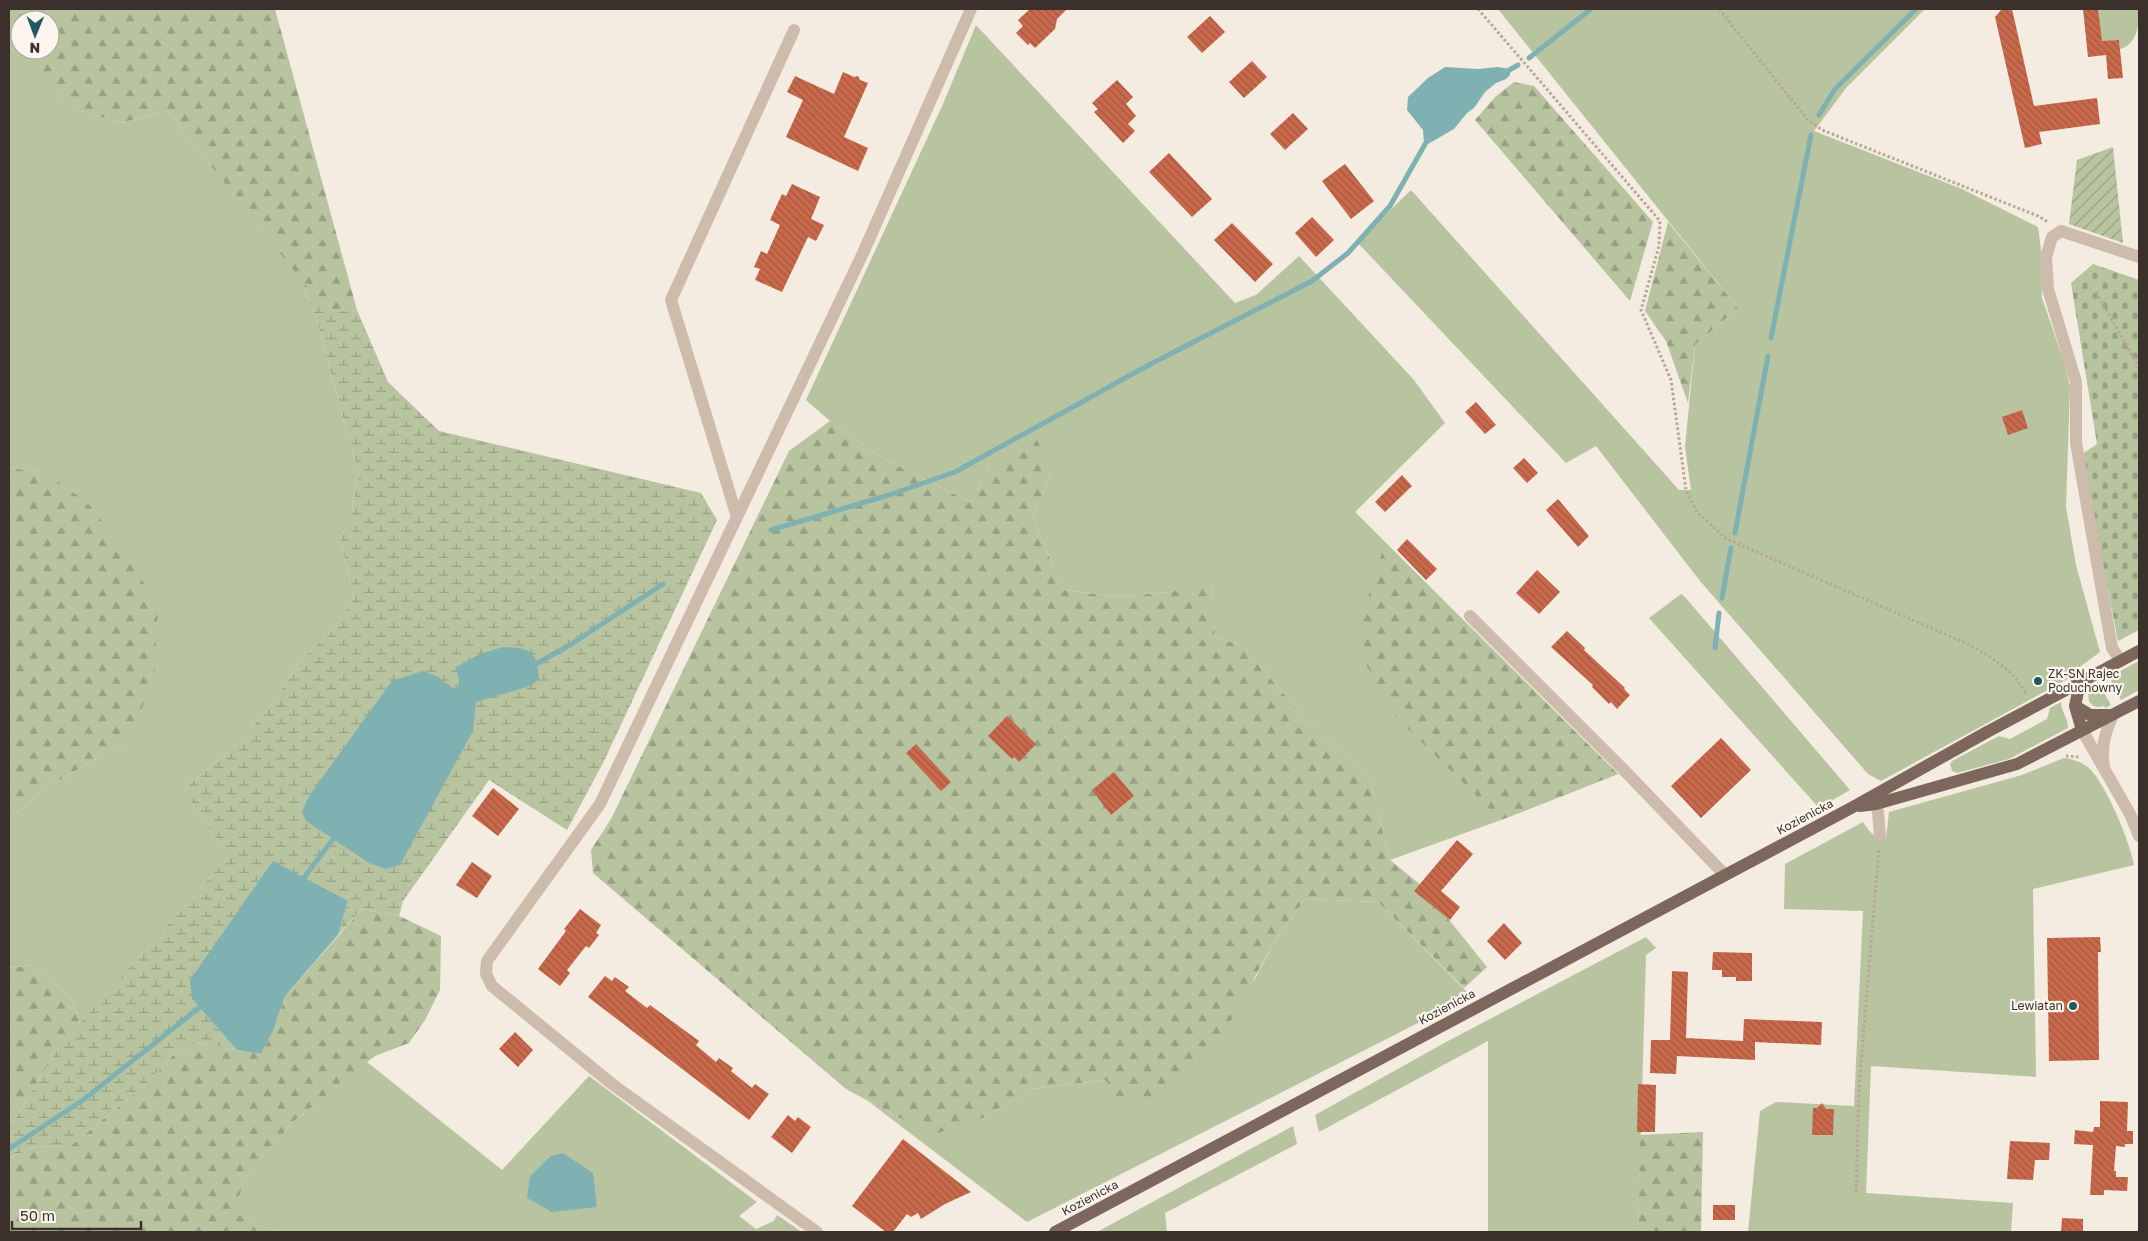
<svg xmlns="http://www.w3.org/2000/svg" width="2148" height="1241" font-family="'Golos Text',sans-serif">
  <defs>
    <pattern id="forest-firs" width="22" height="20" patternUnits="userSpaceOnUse" patternTransform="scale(1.25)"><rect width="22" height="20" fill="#b8c4a0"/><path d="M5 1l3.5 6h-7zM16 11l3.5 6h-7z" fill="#97a083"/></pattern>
    <pattern id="wetland-marsh" width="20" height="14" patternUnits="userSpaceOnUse" patternTransform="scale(1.25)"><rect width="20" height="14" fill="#b8c4a0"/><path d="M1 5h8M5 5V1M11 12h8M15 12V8" fill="none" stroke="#97a083"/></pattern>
    <pattern id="cemetery-stones" width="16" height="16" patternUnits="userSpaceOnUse" patternTransform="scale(1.25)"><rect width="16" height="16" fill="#b8c4a0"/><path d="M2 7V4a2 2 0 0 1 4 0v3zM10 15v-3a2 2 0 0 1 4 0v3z" fill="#97a083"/></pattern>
    <pattern id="garden-furrows" width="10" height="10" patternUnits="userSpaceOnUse" patternTransform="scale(1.25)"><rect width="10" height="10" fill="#b8c4a0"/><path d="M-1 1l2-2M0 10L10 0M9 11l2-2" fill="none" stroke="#97a083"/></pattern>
    <pattern id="building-back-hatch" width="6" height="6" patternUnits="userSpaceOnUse" patternTransform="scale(1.25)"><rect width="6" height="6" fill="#c8694b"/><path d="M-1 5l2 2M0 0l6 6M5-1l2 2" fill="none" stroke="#a4573f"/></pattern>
  </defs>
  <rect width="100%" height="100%" fill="#f4ebe1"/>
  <path fill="#b8c4a0" d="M 1498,9 L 1925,9 L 1846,88 L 1814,131 L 1962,189 L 2038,227 L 2041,250 L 2042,298 L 2065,365 L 2070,387 L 2066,507 L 2076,565 L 2100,652 L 2077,669 L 2077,674 L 1881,781 L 1868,774 L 1700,581 L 1596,446 L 1566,463 L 1357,242 L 1411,190 L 1679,490 L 1691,490 L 1685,447 L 1695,345 L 1738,308 Z
    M 2098,9 L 2139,9 C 2139,24 2138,44 2120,49 L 2119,40 L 2101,42 Z
    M 976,25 L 1235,303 L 1256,295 L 1299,256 L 1414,380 L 1445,423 L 1355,512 L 1618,774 L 1501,820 L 1390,860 L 1370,780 L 1344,753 L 1306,720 L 1243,646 L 1215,637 L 1212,582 L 1169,592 L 1119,597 L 1063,590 L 1033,518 L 1052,471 L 990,466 L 970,502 L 886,460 L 830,421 L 806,400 L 943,104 Z
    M 9,46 L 74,109 L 120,123 L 168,111 L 301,279 L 319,328 L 345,425 L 359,473 L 351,515 L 340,539 L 354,598 L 332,631 L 299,661 L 273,703 L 240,741 L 183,790 L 228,857 L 80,1024 L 71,997 L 33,965 L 9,968 L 9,820 L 46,788 L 124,743 L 44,472 L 9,468 Z
    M 1681,594 L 1685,597 L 1850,790 L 1819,808 L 1649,618 Z
    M 2139,661 L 2139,690 L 2121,700 L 2109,677 Z
    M 2098,682 L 2111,705 L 2106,708 L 2104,706 C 2097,708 2093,707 2089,701 L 2088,694 L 2093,688 L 2092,686 Z
    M 2061,702 C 2061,711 2069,721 2068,728 L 2009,759 L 1957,773 L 1952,771 L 1950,764 L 1952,761 L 1999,736 L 2010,739 L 2047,719 L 2050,708 Z
    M 2064,758 C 2072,759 2082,762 2089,768 C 2106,784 2130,842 2134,865 L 2033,889 L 2036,1077 L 1871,1066 L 1866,1193 L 2013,1203 L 2011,1232 L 1748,1232 L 1760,1111 L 1776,1102 L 1854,1106 L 1863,911 L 1784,909 L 1785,864 L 1863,822 C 1870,832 1873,838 1886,838 L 1889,812 L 2022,775 Z
    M 1305,899 L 1378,902 L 1471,996 L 1027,1222 L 868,1101 L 905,1121 L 985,1117 L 1031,1089 L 1106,1080 L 1255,979 L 1276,939 Z
    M 1646,937 L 1656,948 L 1646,955 L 1638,1232 L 1488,1232 L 1488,1041 L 1319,1132 L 1315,1115 L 1448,1041 Z
    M 367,1062 L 502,1170 L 589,1076 L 757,1202 L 739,1216 L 756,1229 L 774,1221 L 777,1215 L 802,1232 L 280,1232 L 258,1225 L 231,1211 L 250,1171 L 293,1122 Z
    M 1293,1126 L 1297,1144 L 1165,1213 L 1167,1232 L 1097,1232 Z"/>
  <path fill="url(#forest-firs)" fill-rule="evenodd" d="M 9,9 L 275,9 L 357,310 L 328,314 L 168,111 L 120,123 L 74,109 L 9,46 ZM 20,20 L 50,20 L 50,50 L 20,50 Z
    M 1514,82 L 1534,86 L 1653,222 L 1630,301 L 1475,120 L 1495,97 Z
    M 1668,222 L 1738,308 L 1695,345 L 1688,403 L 1666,341 L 1645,311 Z
    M 830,421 L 886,460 L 970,502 L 990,466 L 1037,440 L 1052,471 L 1033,518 L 1063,590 L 1119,597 L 1169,592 L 1212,581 L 1215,637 L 1243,646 L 1306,720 L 1344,753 L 1370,780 L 1390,860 L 1421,885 L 1487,967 L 1464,988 L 1378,902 L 1305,899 L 1276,939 L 1229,1024 L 1171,1089 L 1121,1107 L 1106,1080 L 1031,1089 L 985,1117 L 938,1133 L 905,1121 L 846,1089 L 593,873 L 591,850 L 611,819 L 789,451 Z
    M 9,468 L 44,472 L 87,502 L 125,551 L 158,607 L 154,684 L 124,743 L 46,788 L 9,820 Z
    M 1385,543 L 1618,774 L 1501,820 L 1397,718 L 1361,656 L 1361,619 Z
    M 362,909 L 399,916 L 441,936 L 440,990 L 425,1020 L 409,1043 L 375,1056 L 293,1122 L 250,1171 L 232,1211 L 258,1225 L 280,1232 L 9,1232 L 9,1159 L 34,1146 L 69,1147 L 145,1085 L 172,1056 L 196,1043 L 261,1054 L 273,1031 L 285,996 Z
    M 33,965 L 71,997 L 80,1024 L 59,1047 L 9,1128 L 9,968 Z
    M 1703,1132 L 1701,1232 L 1638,1232 L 1640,1135 Z"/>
  <path fill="url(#wetland-marsh)" d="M 301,279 L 328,313 L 357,310 L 388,382 L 439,431 L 701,493 L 717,520 L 604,761 L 567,830 L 489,780 L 403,901 L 399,916 L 362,909 L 338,935 L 348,901 L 192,999 L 237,1050 L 196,1043 L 172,1056 L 145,1085 L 69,1147 L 34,1146 L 9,1159 L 9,1128 L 59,1047 L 228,857 L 183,790 L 240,741 L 273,703 L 299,661 L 332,631 L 354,598 L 340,539 L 351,515 L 359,473 L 345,425 L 319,328 Z"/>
  <path fill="url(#cemetery-stones)" d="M 2093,264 L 2139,280 L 2139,630 L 2118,641 L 2081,455 L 2097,444 L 2071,283 Z"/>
  <path fill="url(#garden-furrows)" d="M 2113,147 L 2113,148 L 2123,243 L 2069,224 L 2077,160 Z"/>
  <path fill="#7fb0b2" d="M 1445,67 L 1478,69 L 1498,67 L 1510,69 L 1510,75 L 1506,79 L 1496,83 L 1485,92 L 1474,108 L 1467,113 L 1454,129 L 1428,144 L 1424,143 L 1423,130 L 1407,110 L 1408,97 L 1428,78 Z
    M 503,647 C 530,648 538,650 539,680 L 527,687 L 476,702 L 473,731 L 400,865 L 386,869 L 369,863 L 306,821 L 302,812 L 309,796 L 392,681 L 423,671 L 438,677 L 457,691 L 459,680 L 456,667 L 480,654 Z
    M 273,861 L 348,901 L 338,935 L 285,996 L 273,1031 L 261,1054 L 237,1050 L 192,999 L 190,980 Z
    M 563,1153 L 593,1173 L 597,1207 L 552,1212 L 527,1198 L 530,1176 L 551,1156 Z"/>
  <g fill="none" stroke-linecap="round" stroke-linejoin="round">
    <path stroke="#7fb0b2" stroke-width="5" d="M 1529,58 L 1591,9
      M 1504,73 L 1518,65
      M 1819,115 L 1835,89 L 1916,9
      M 1771,338 L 1811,135
      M 771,530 L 889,495 L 955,472 L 1147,366 L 1312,281 L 1348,253 L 1390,206 L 1428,139
      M 1735,533 L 1768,356
      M 1722,598 L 1731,548
      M 1715,648 L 1719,613
      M 534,665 L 570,645 L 663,584
      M 300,883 L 337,834
      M 9,1149 L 83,1100 L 205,1003"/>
  </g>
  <path fill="url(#building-back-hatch)" d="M 1030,9 L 1067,9 L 1057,19 L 1055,29 L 1035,48 L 1030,43 L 1028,45 L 1016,33 L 1023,26 L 1018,20 Z
    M 2002,9 L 2012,9 L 2034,106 L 2097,98 L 2100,124 L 2039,132 L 2042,144 L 2025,148 L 1995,17 Z
    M 2083,9 L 2098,9 L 2102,41 L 2119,40 L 2123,78 L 2108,79 L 2106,55 L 2088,57 Z
    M 1210,16 L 1225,32 L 1202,53 L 1187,37 Z
    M 1252,61 L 1267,77 L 1244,98 L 1229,82 Z
    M 843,72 L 854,77 L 858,76 L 860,80 L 868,83 L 844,137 L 868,148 L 858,171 L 786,137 L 803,100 L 787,92 L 795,76 L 834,94 Z
    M 1117,80 L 1133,97 L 1126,104 L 1136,116 L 1128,124 L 1135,131 L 1123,143 L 1094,112 L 1098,109 L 1092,103 Z
    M 1293,113 L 1308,129 L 1285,150 L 1270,134 Z
    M 1169,153 L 1212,199 L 1192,217 L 1149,172 Z
    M 1345,164 L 1374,201 L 1351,219 L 1322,181 Z
    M 792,184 L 820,197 L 811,219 L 824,225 L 816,241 L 808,237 L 782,292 L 755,280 L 760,269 L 754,267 L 761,251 L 767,254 L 780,225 L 770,220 L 782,194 L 786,196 Z
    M 1312,217 L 1334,240 L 1316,257 L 1295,233 Z
    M 1232,223 L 1273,264 L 1255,282 L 1214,240 Z
    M 1476,402 L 1496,425 L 1485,434 L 1465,412 Z
    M 2022,410 L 2028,428 L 2008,435 L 2002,417 Z
    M 1524,458 L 1538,473 L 1527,483 L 1513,468 Z
    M 1402,475 L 1412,486 L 1385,512 L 1375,502 Z
    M 1558,499 L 1589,536 L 1578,547 L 1546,510 Z
    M 1407,539 L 1437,569 L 1426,580 L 1397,550 Z
    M 1537,570 L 1560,592 L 1539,614 L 1516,593 Z
    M 1567,631 L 1585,648 L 1584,650 L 1625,688 L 1624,689 L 1630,695 L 1617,709 L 1611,702 L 1609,704 L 1592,687 L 1593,685 L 1551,647 Z
    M 1007,716 L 1036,744 L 1019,762 L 1014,757 L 1012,759 L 988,736 Z
    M 1721,738 L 1751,770 L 1701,818 L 1671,786 Z
    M 916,744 L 951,782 L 941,791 L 906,753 Z
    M 1114,772 L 1134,796 L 1111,815 L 1092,790 Z
    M 493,788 L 519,809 L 498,836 L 472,816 Z
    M 1457,840 L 1473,854 L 1441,891 L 1460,907 L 1450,920 L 1414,891 Z
    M 472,862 L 492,876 L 477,898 L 456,885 Z
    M 580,909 L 601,925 L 596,933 L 599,935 L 589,948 L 586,946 L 567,970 L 570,973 L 560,986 L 538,969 L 566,931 L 564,929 Z
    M 1504,923 L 1522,943 L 1505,960 L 1487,941 Z
    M 2100,937 L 2101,952 L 2098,952 L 2099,1060 L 2049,1061 L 2047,938 Z
    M 1713,952 L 1752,953 L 1752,981 L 1736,981 L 1736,977 L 1722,977 L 1722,970 L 1712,970 Z
    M 1672,971 L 1688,972 L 1686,1038 L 1743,1041 L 1744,1019 L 1822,1022 L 1821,1045 L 1755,1042 L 1755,1060 L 1677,1056 L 1676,1074 L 1650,1073 L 1651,1040 L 1670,1040 Z
    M 605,976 L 612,981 L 615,977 L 629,987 L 625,991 L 647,1008 L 650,1005 L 699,1041 L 696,1045 L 716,1062 L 719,1058 L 733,1068 L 731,1071 L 752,1088 L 755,1084 L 769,1094 L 749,1120 L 588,997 Z
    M 515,1032 L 533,1050 L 518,1067 L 499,1049 Z
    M 1638,1084 L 1656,1085 L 1655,1132 L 1637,1132 Z
    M 2100,1101 L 2128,1102 L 2127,1131 L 2133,1131 L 2133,1144 L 2125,1144 L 2125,1147 L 2116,1146 L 2114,1171 L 2116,1171 L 2116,1177 L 2128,1177 L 2127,1191 L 2104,1190 L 2104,1195 L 2090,1195 L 2093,1145 L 2074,1144 L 2075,1130 L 2093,1132 L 2094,1127 L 2100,1127 Z
    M 1822,1103 L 1826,1109 L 1834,1109 L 1833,1135 L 1812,1135 L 1813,1108 L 1817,1108 Z
    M 788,1115 L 795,1121 L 798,1117 L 811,1127 L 792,1153 L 771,1137 Z
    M 903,1139 L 971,1192 L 945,1204 L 921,1219 L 918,1213 L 911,1217 L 907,1214 L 893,1232 L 886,1232 L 852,1206 Z
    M 2010,1141 L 2050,1143 L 2049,1160 L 2035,1160 L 2033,1180 L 2007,1179 Z
    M 1713,1205 L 1735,1205 L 1735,1220 L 1713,1220 Z
    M 2062,1218 L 2083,1219 L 2083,1232 L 2061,1232 Z"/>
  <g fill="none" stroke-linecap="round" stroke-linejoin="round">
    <path stroke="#b9a596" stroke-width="3" stroke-dasharray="2.5 2.5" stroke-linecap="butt" d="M 1478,9 L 1660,221 L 1659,246 L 1641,310 L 1671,380 L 1686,490 L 1697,512 L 1725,538 L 1968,644 C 1992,657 2014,671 2027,695
      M 1719,9 L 1807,119 L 1822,130 L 2038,216 L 2048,222
      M 2096,292 L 2139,367
      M 2066,756 L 2080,757
      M 1856,1192 L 1859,1087 L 1879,849"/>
    <path stroke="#cdbbac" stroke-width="12" d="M 737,517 L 671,300 L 794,30
      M 1470,616 L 1620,766 L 1725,875
      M 2121,661 L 2112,648 L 2076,443 L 2076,382 L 2048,289 L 2046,257 L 2052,237 L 2061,231 L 2139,257
      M 2082,730 L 2130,814 L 2139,836
      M 2104,766 C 2101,746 2105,733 2113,715
      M 1873,796 L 1878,812 L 1880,836
      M 817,1232 L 612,1084 L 492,986 L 486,974 L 487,961 L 600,804 L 863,253 L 971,9"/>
    <path stroke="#7d675c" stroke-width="12" d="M 2080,682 L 2075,706 L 2082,730
      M 2075,706 L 2090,715 L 2110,715
      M 1860,806 L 1876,804 L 2017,764 L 2139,701
      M 1055,1232 L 1853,807 L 1987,732 L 2139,651"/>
  </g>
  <g fill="#1f5a5e" stroke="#fbf5ee" stroke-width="2">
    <circle cx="2038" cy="681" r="5"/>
    <circle cx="2073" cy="1006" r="5"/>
  </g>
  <g text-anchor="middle" stroke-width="4.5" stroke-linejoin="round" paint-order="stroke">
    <g font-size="12" fill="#3b302b" stroke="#fbf5ee" text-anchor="start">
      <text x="2048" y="678">ZK-SN Rajec<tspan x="2048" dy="14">Poduchowny</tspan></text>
      <text x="2063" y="1010" text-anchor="end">Lewiatan</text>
    </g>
    <g font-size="12" fill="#3b302b" stroke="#fbf5ee">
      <text transform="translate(1805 817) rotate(-28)" y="4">Kozienicka</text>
      <text transform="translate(1447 1007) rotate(-28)" y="4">Kozienicka</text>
      <text transform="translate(1090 1198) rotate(-28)" y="4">Kozienicka</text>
    </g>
  </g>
  <rect width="2148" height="1241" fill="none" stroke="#3b302b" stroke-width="20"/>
  <g transform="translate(35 35) rotate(181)"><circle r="24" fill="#fbf5ee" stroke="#aea6a0"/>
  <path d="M0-4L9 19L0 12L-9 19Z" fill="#1f5a5e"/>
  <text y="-8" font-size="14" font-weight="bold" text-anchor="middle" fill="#3b302b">N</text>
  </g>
  <path d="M12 1221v8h129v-8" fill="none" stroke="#3b302b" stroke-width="2.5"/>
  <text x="20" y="1221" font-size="15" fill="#3b302b" stroke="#fbf5ee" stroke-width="4" paint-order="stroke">50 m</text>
</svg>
